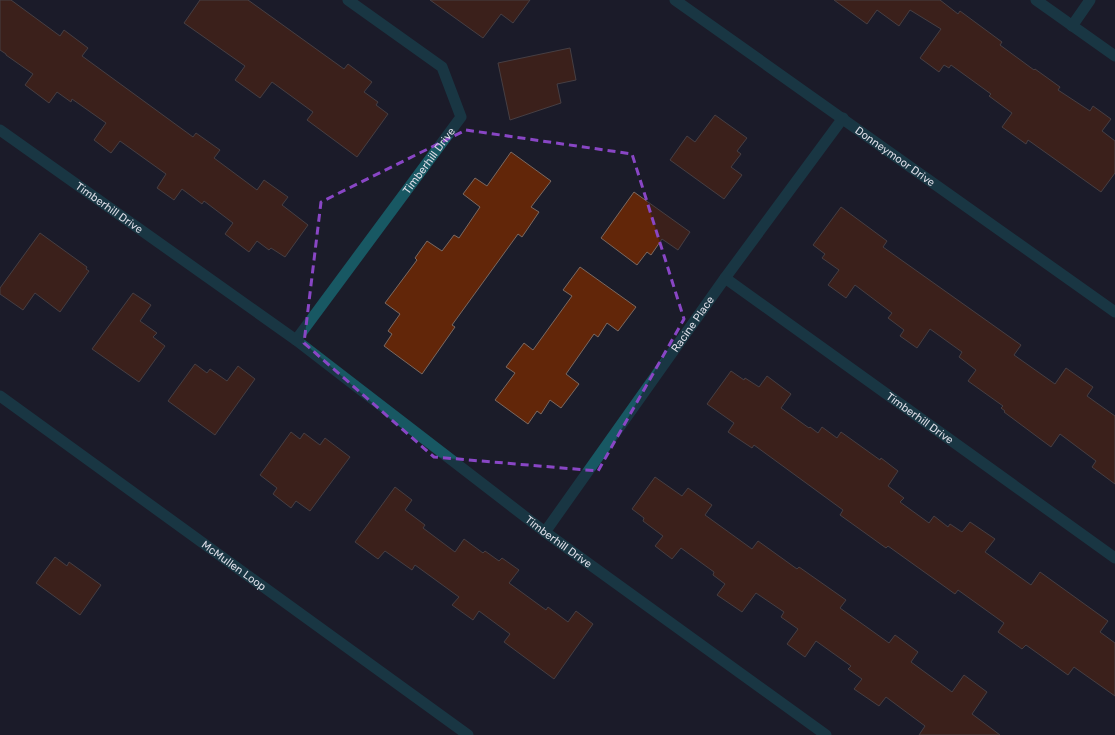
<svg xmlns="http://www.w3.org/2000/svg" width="1115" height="735" font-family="Rubik,sans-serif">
  <rect width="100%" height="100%" fill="#1b1c29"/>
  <path fill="#622609" stroke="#7b6961" d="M 0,0 L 11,0 L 60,36 L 64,30 L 88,48 L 82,56 L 193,137 L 196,133 L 220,150 L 214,158 L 257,190 L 264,180 L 288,197 L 282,205 L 308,225 L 285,257 L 271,248 L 269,250 L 257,241 L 249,252 L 225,234 L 233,223 L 204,201 L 202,204 L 182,189 L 174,200 L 157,188 L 166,174 L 120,141 L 111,153 L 94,140 L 106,123 L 72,99 L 71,102 L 57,92 L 49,103 L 25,85 L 33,74 L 6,55 L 6,54 L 0,50 Z
    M 200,0 L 248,0 L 344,69 L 348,64 L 372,82 L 364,92 L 378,102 L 376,105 L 388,114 L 357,157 L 307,120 L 313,112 L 272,82 L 260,98 L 235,80 L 245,66 L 184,23 Z
    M 430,0 L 530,0 L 513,23 L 501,14 L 483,38 Z
    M 834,0 L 940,0 L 958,14 L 960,11 L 1002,42 L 1000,45 L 1034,70 L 1035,69 L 1060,87 L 1058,90 L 1090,111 L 1093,106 L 1111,119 L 1102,131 L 1115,141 L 1115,173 L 1101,192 L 1028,140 L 1026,144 L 1002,127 L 1012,113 L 989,96 L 991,94 L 951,65 L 949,68 L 944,65 L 939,72 L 920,58 L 941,29 L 910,10 L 899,26 L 877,10 L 867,24 Z
    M 570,48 L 576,80 L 557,84 L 561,103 L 510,120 L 498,63 Z
    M 715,115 L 747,138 L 737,151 L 741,154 L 731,167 L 742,175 L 724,199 L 670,160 L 687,136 L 695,142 Z
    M 511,152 L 551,181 L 531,207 L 539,212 L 522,237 L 518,234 L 452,325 L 455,327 L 422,374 L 384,346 L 392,334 L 388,331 L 400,314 L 385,303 L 417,260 L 415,258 L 427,241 L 442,251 L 454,235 L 459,238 L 480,207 L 463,194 L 475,178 L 487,186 Z
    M 634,192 L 690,232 L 678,250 L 662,239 L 651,255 L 647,252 L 637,265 L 601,238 Z
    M 841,207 L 887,241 L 883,247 L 1021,345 L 1014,355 L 1055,384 L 1066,368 L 1093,387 L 1087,396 L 1115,416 L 1115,484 L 1092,467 L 1096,461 L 1060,434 L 1051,447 L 1004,412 L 1005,411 L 1001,408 L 1003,406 L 968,381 L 976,370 L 959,357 L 962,352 L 930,329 L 917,348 L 900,336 L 904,330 L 888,318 L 892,313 L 855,285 L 846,298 L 828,285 L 839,270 L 822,258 L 825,254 L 813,245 Z
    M 40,233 L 87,267 L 86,269 L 89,271 L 60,312 L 35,293 L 23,310 L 0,294 L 0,288 Z
    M 580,267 L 636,307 L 618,331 L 607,323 L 598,337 L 594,334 L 566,374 L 579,384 L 561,408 L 550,400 L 541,414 L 537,411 L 528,424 L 495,400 L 515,373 L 506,367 L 524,343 L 533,350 L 572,296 L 563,290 Z
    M 133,293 L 151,305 L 140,321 L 157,333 L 153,337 L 165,346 L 139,382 L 92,349 Z
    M 195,364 L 207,373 L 210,369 L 227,381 L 238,366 L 255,379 L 215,435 L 168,401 Z
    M 731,371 L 744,380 L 745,378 L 759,387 L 767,376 L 791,394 L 781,408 L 809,428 L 810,427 L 818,433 L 822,427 L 837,438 L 841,432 L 880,460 L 881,458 L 898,471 L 888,486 L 904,498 L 900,502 L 929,523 L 934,516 L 948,527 L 950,524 L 962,532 L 970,522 L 995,539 L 985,552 L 1031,585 L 1040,572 L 1108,621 L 1100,632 L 1115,643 L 1115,696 L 1074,667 L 1068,675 L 1026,645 L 1022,649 L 998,632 L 1004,623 L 958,590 L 955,594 L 888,546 L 886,548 L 840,515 L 843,510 L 754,445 L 752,448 L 728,432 L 734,423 L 707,404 Z
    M 291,432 L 300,439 L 304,433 L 320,445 L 325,438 L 350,457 L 310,511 L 296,501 L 291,508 L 273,494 L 277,488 L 260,475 Z
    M 655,477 L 682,496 L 688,488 L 712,505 L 705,515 L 752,549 L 758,541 L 797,569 L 799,567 L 846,600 L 840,608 L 889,643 L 895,635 L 918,652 L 911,662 L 952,692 L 964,675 L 987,692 L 972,714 L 1000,735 L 919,735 L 925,726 L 886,697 L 879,706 L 854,689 L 862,679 L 848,669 L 851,666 L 816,641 L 805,657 L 787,644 L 798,629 L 781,617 L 784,612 L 756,593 L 742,612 L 717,595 L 725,584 L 713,575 L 714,572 L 681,548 L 672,559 L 655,546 L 663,536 L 643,521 L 644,518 L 632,509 Z
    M 395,487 L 412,500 L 405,510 L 425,525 L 423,528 L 455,552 L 464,539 L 483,553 L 485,551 L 499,561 L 502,558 L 519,570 L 509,583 L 546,610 L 548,607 L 568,622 L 576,611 L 593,624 L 554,679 L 504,642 L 510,634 L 479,611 L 473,620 L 452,605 L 459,597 L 415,565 L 412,570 L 385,551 L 378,559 L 355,542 Z
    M 55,557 L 67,566 L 69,562 L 101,585 L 80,615 L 36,583 Z"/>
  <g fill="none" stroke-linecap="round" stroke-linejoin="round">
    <g stroke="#185863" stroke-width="11">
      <path d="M 1036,0 L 1115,56"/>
      <path d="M 1072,26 L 1090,0"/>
      <path id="s1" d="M 0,130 L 296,340 L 461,117 L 442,67 L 348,0"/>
      <path id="s2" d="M 725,278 L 1115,558"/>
      <path id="s3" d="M 296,340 L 545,532 L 826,735"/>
      <path id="s4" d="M 0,396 L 468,735"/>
      <path id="s5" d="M 545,532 L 725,278 L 843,118"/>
    </g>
    <path stroke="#185863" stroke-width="11" id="s6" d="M 675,0 L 1115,312"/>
  </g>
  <path d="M0 0H1115V735H0ZM 466,130 L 632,154 L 684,319 L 598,471 L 434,457 L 304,343 L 321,202 Z" fill="#1b1c29" fill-opacity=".55" fill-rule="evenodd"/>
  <path fill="none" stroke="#8946c5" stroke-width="3" stroke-dasharray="8 5" stroke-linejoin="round" d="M 466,130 L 632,154 L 684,319 L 598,471 L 434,457 L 304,343 L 321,202 Z"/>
  <g text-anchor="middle" stroke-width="3.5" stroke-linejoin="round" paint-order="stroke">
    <g font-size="11" fill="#d9dae4" stroke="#1b1c29">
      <text dy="4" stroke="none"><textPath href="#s6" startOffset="270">Donneymoor Drive</textPath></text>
      <text dy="4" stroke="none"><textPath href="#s1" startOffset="586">Timberhill Drive</textPath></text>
      <text dy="4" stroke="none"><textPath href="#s1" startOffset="134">Timberhill Drive</textPath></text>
      <text dy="4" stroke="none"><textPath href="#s5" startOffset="255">Racine Place</textPath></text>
      <text dy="4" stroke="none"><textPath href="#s2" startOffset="240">Timberhill Drive</textPath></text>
      <text dy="4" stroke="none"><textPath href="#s3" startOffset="331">Timberhill Drive</textPath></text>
      <text dy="4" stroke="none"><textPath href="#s4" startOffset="289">McMullen Loop</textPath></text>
    </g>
  </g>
</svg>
